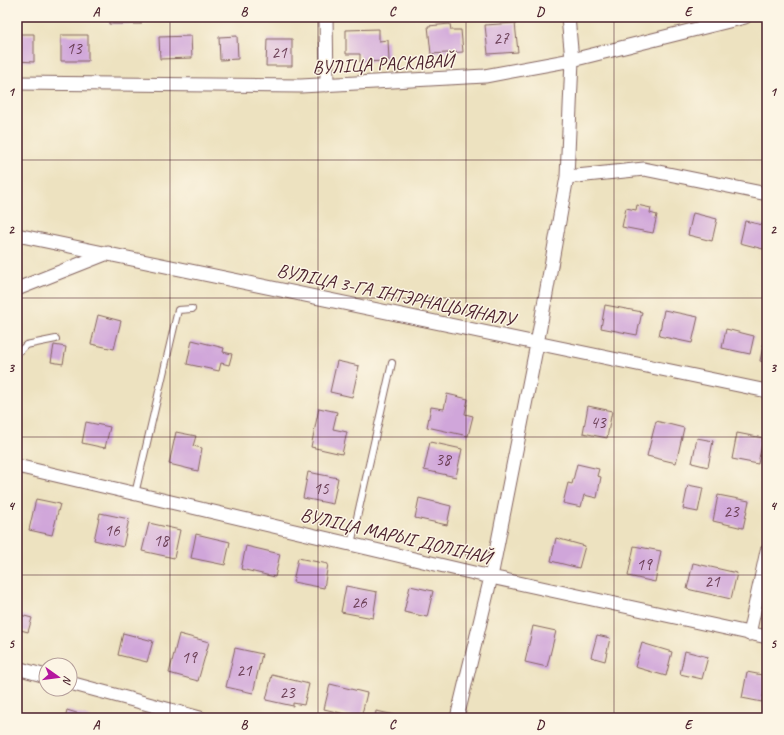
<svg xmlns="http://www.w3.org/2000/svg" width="784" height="735" font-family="Caveat,sans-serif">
  <rect width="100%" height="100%" fill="#fcf5e5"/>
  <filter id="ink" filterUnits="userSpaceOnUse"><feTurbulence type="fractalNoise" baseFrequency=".025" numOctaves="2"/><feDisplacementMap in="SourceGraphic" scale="8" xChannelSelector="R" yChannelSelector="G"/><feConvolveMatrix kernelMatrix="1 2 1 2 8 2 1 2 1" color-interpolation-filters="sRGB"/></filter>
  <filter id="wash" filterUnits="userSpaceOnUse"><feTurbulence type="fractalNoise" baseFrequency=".012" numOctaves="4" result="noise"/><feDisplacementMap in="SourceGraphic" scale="16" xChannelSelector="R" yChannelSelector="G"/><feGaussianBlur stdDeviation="0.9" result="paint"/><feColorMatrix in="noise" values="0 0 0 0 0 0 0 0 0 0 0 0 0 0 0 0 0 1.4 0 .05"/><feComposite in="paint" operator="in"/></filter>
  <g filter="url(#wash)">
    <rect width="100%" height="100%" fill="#ede2c0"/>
    <g id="blocks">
      <path fill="#d0a6da" d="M 109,17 L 141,17 L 141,24 L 109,24 Z
        M 515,23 L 518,52 L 488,54 L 485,25 Z
        M 450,24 L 451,30 L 461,30 L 463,52 L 431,54 L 428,26 Z
        M 379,29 L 379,41 L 388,40 L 389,61 L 360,62 L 360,54 L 346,54 L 346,30 Z
        M 17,34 L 34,34 L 34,62 L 17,61 Z
        M 61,35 L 88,35 L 88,61 L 61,61 Z
        M 191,36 L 192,58 L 160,59 L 159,37 Z
        M 237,36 L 238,59 L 220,60 L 219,37 Z
        M 267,39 L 292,39 L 292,66 L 266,66 Z
        M 637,205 L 651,208 L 650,213 L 657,215 L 653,233 L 622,227 L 626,208 L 636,210 Z
        M 693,213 L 717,219 L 712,241 L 688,235 Z
        M 745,221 L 767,226 L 767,250 L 740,243 Z
        M 605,305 L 642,312 L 637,335 L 601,328 Z
        M 664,310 L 698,317 L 692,343 L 659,336 Z
        M 98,315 L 121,321 L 114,349 L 91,344 Z
        M 726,329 L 754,336 L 750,354 L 722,348 Z
        M 765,335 L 767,336 L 767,363 L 760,361 Z
        M 192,340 L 224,348 L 223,352 L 232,354 L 229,365 L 221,363 L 219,371 L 187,364 Z
        M 54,345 L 66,347 L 63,364 L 51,362 Z
        M 337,361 L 359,366 L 352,397 L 330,392 Z
        M 447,394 L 468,399 L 465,414 L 473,416 L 468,436 L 427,427 L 431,407 L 444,409 Z
        M 588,406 L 612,411 L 607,438 L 583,433 Z
        M 319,408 L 337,412 L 333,429 L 347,432 L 342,454 L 311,447 Z
        M 656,421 L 684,428 L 676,463 L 647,456 Z
        M 86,422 L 110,427 L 105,448 L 82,443 Z
        M 176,432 L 196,436 L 193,446 L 202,448 L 198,471 L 169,464 Z
        M 737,433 L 763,438 L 758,464 L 732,459 Z
        M 697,438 L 713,441 L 708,467 L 692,463 Z
        M 430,442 L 462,449 L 456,477 L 424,470 Z
        M 577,464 L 599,469 L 597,476 L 601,477 L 597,498 L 584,495 L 581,507 L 563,503 L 568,483 L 572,484 Z
        M 308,472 L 338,478 L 333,504 L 303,498 Z
        M 688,485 L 703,488 L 698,512 L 683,509 Z
        M 718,495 L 749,501 L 743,528 L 713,521 Z
        M 419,498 L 451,506 L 447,525 L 415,518 Z
        M 36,499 L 60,504 L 52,535 L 29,530 Z
        M 100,513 L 129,519 L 123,547 L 94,540 Z
        M 149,523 L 180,530 L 174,558 L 142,551 Z
        M 196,534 L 230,542 L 225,565 L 191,558 Z
        M 556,538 L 585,546 L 579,568 L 551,561 Z
        M 246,546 L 280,554 L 275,577 L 241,569 Z
        M 634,546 L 661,551 L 655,582 L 628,576 Z
        M 298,558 L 328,564 L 324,588 L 293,582 Z
        M 693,563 L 737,573 L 731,599 L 687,589 Z
        M 346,586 L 377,592 L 373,618 L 341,612 Z
        M 410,586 L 433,591 L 427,617 L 404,612 Z
        M 17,614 L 32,618 L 28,632 L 17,629 Z
        M 533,626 L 556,631 L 547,667 L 525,662 Z
        M 123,633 L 153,641 L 147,662 L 118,655 Z
        M 179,634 L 209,642 L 198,681 L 169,673 Z
        M 597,635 L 610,638 L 605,661 L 591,657 Z
        M 642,643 L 672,652 L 666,676 L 635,667 Z
        M 235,648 L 262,654 L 253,693 L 226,687 Z
        M 685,651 L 708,657 L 702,679 L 680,674 Z
        M 747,672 L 767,676 L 762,702 L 742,698 Z
        M 272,675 L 309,684 L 304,705 L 293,703 L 293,706 L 266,700 Z
        M 330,684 L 367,693 L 361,718 L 324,709 Z
        M 67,710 L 92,718 L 65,718 Z
        M 376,711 L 400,716 L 399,718 L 375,718 Z"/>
    </g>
  </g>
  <g filter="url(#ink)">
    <use href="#blocks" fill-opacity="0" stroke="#83635f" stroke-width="1"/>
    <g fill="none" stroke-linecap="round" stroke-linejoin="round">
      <g stroke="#83635f" stroke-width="8">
        <path id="service" d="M 17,354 L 26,345 L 56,339
          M 135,494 L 178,310 L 192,309
          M 351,544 L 392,363"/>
      </g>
      <g stroke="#83635f" stroke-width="15">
        <path id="minor" d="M 326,17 L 327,85
          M 17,83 L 301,86 L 485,76 L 572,60 L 745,17
          M 567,177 L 644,169 L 767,194
          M 17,235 L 767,391
          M 17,289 L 108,253
          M 17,466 L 491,577 L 767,637
          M 749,634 L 767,551
          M 17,668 L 46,676
          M 70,683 L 200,718
          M 457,718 L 491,577 L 537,344 L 567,177 L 572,60 L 568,17"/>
      </g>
      <use href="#service" stroke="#fff" stroke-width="6"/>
      <use href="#minor" stroke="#fff" stroke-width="13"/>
    </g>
  </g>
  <path fill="none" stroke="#4a1f2b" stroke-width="1" stroke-opacity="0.55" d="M 170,17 L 170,718M 318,17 L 318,718M 466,17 L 466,718M 614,17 L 614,718M 17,160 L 767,160M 17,298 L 767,298M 17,437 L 767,437M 17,575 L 767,575"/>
  <g text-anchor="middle" stroke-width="3" stroke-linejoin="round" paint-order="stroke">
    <g font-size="17" fill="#6c4157">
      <text x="501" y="44">27</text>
      <text x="74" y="54">13</text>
      <text x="279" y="58">21</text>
      <text x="598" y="428">43</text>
      <text x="443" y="465">38</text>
      <text x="321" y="494">15</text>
      <text x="731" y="517">23</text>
      <text x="112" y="536">16</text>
      <text x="161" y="546">18</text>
      <text x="644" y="570">19</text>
      <text x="712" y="587">21</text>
      <text x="359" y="608">26</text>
      <text x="189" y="663">19</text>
      <text x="244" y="676">21</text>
      <text x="287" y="698">23</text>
    </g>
    <g font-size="19" fill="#4a1f2b" stroke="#fcf5e5">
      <text transform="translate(383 63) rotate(-3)" y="7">ВУЛІЦА РАСКАВАЙ</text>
      <text transform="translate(396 294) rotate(12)" y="7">ВУЛІЦА 3-ГА ІНТЭРНАЦЫЯНАЛУ</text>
      <text transform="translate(396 535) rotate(13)" y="7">ВУЛІЦА МАРЫІ ДОЛІНАЙ</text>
    </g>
  </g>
  <rect width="784" height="735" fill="none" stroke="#fcf5e5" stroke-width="44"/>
  <g transform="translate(58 677) rotate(104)"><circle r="19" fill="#fcf5e5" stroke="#b59f9b"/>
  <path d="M0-3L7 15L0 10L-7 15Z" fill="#b5179e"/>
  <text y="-6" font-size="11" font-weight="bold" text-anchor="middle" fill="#4a1f2b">N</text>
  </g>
  <rect x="22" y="22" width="740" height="691" fill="none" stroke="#4a1f2b" stroke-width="1.5"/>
  <g font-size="13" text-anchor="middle" font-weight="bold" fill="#4a1f2b">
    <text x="96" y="16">A</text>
    <text x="244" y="16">B</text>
    <text x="392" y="16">C</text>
    <text x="540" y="16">D</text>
    <text x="688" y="16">E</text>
    <text x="11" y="96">1</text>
    <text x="773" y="96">1</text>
    <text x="11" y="234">2</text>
    <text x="773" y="234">2</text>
    <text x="11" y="372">3</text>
    <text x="773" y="372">3</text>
    <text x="11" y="510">4</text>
    <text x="773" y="510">4</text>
    <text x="11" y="648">5</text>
    <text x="773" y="648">5</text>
    <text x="96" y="729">A</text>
    <text x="244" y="729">B</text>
    <text x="392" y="729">C</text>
    <text x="540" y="729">D</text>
    <text x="688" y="729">E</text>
  </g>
</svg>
